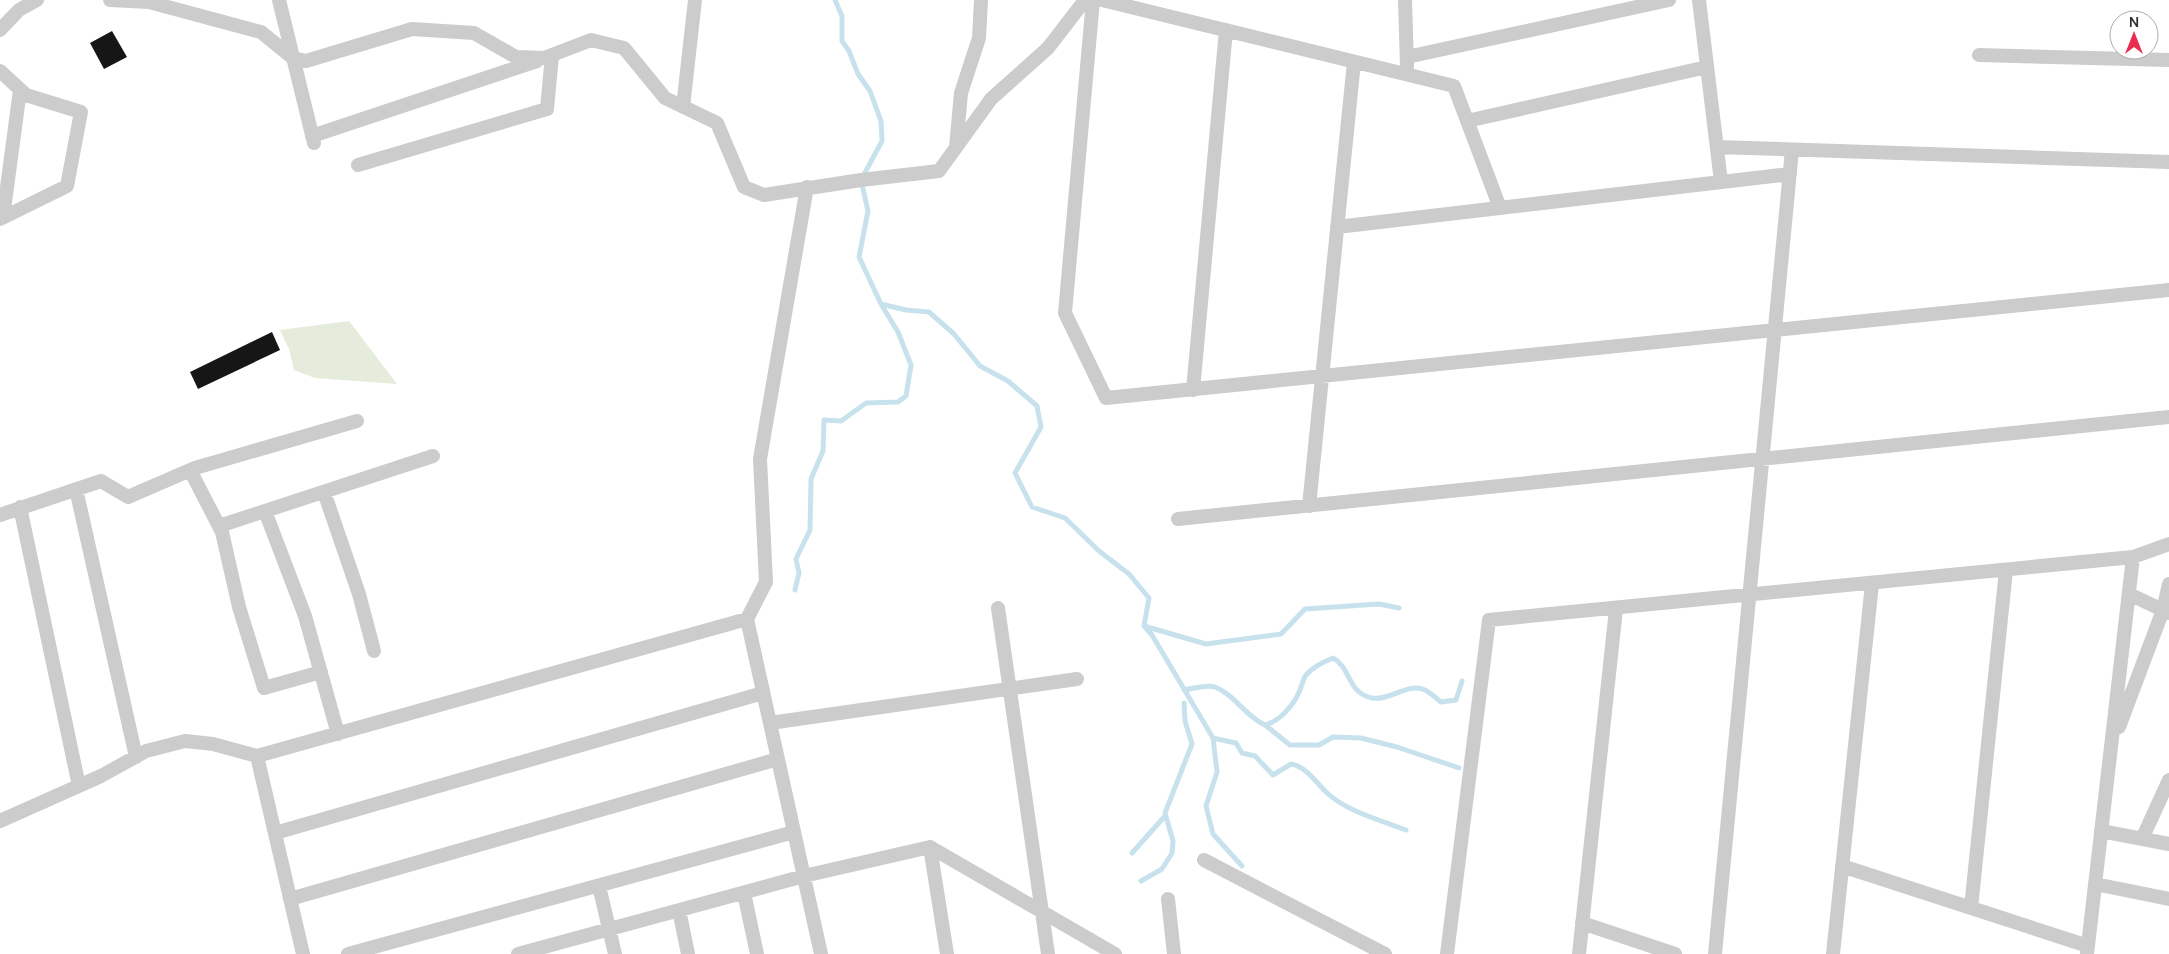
<svg xmlns="http://www.w3.org/2000/svg" width="2169" height="954" font-family="Manrope,sans-serif">
  <rect width="100%" height="100%" fill="#fff"/>
  <path fill="#e6ecdc" d="M 349,321 L 397,384 L 315,378 L 294,370 L 289,349 L 280,330 Z"/>
  <g fill="none" stroke-linecap="round" stroke-linejoin="round">
    <path stroke="#c8e2ed" stroke-width="5" d="M 881,304 L 906,310 L 929,312 L 954,334 L 980,366 L 1008,381 L 1037,406 L 1041,427 L 1015,473 L 1032,507 L 1065,518 L 1099,551 L 1129,574 L 1149,598 L 1144,626 L 1152,635 L 1213,738 L 1236,743 L 1242,753 L 1255,756 L 1273,775 L 1291,764 C 1305,766 1316,782 1326,792 C 1347,812 1380,820 1406,830
      M 795,590 L 799,573 L 796,559 L 810,530 L 811,479 L 823,451 L 824,420 L 841,421 L 866,403 L 898,402 L 906,396 L 911,365 L 898,332 L 881,304 L 859,257 L 868,211 L 861,180 L 882,141 L 881,121 L 870,91 L 858,74 L 849,51 L 842,41 L 842,16 L 835,0
      M 1144,626 L 1206,644 L 1281,634 L 1305,609 L 1379,604 L 1399,608
      M 1184,690 C 1193,689 1206,684 1215,687 C 1234,694 1246,717 1265,725 C 1280,721 1294,705 1300,690 C 1302,685 1303,679 1306,675 C 1313,667 1323,662 1333,658 C 1351,667 1347,693 1372,698 C 1390,701 1408,682 1425,690 C 1431,693 1436,698 1441,702 L 1456,700 L 1462,681
      M 1265,725 L 1290,745 L 1319,745 L 1333,737 L 1361,738 L 1397,747 L 1459,768
      M 1213,738 L 1217,772 L 1206,806 L 1213,834 L 1242,866
      M 1132,853 L 1165,816
      M 1141,881 L 1162,869 L 1172,853 L 1173,841 L 1165,813 L 1192,744 L 1185,721 L 1184,703"/>
  </g>
  <path fill="#161616" d="M 112,31 L 127,57 L 104,69 L 90,43 Z
    M 272,332 L 280,350 L 198,389 L 190,372 Z"/>
  <g fill="none" stroke-linecap="round" stroke-linejoin="round">
    <path stroke="#ccc" stroke-width="14" d="M 110,0 L 149,2 L 261,32 L 293,58 L 306,61 L 412,29 L 474,33 L 516,57 L 544,58 L 591,40 L 624,48 L 665,98 L 717,123 L 744,187 L 764,195 L 861,180 L 939,171 L 991,99 L 1048,48 L 1085,0
      M 279,0 L 314,143
      M 1093,0 L 1065,313 L 1106,398 L 2169,290
      M 1102,0 L 1454,86 L 1500,208
      M 1405,0 L 1407,67
      M 1699,0 L 1721,182
      M 0,30 L 19,10 L 37,0
      M 1979,55 L 2169,60
      M 1407,57 L 1669,0
      M 0,71 L 26,95 L 81,112 L 67,186 L 0,219
      M 683,107 L 695,0
      M 1467,121 L 1707,67
      M 312,136 L 537,61
      M 956,147 L 961,93 L 979,38 L 981,0
      M 1717,147 L 2169,162
      M 358,165 L 547,109 L 552,55
      M 807,187 L 760,459 L 766,582 L 747,619 L 821,954
      M 3,217 L 20,90
      M 1337,227 L 1790,174
      M 1193,390 L 1226,30
      M 190,470 L 222,532 L 239,607 L 264,688 L 321,672
      M 76,489 L 136,757
      M 324,492 L 359,594 L 374,651
      M 1309,506 L 1354,62
      M 20,507 L 79,786
      M 265,511 L 305,616 L 338,734
      M 0,515 L 101,481 L 128,497 L 195,468 L 357,421
      M 1178,519 L 2169,417
      M 219,526 L 433,456
      M 2129,594 L 2169,613
      M 998,608 L 1048,954
      M 770,723 L 1077,679
      M 2119,727 L 2163,610 L 2169,584
      M 257,756 L 303,954
      M 0,821 L 101,776 L 146,751 L 185,741 L 213,744 L 257,756 L 747,619
      M 2101,831 L 2169,844
      M 275,833 L 763,693
      M 2142,839 L 2169,780
      M 930,847 L 947,954
      M 1204,860 L 1385,954
      M 1842,866 L 2088,946
      M 2095,884 L 2169,899
      M 599,886 L 615,954
      M 744,893 L 757,954
      M 290,899 L 778,759
      M 1168,899 L 1174,954
      M 1971,908 L 2006,570
      M 679,910 L 688,954
      M 1582,923 L 1675,954
      M 348,954 L 794,832
      M 518,954 L 804,876 L 930,847 L 1115,954
      M 1447,954 L 1489,620 L 2133,557 L 2169,544
      M 1579,954 L 1616,609
      M 1715,954 L 1792,150
      M 1833,954 L 1872,584
      M 2087,954 L 2133,557"/>
  </g>
  <g transform="translate(2134 35)"><circle r="24" fill="#ffffff" stroke="#acacac"/>
  <path d="M0-4L9 19L0 12L-9 19Z" fill="#ea2d4f"/>
  <text y="-8" font-size="14" font-weight="bold" text-anchor="middle" fill="#2f2f2f">N</text>
  </g>
</svg>
